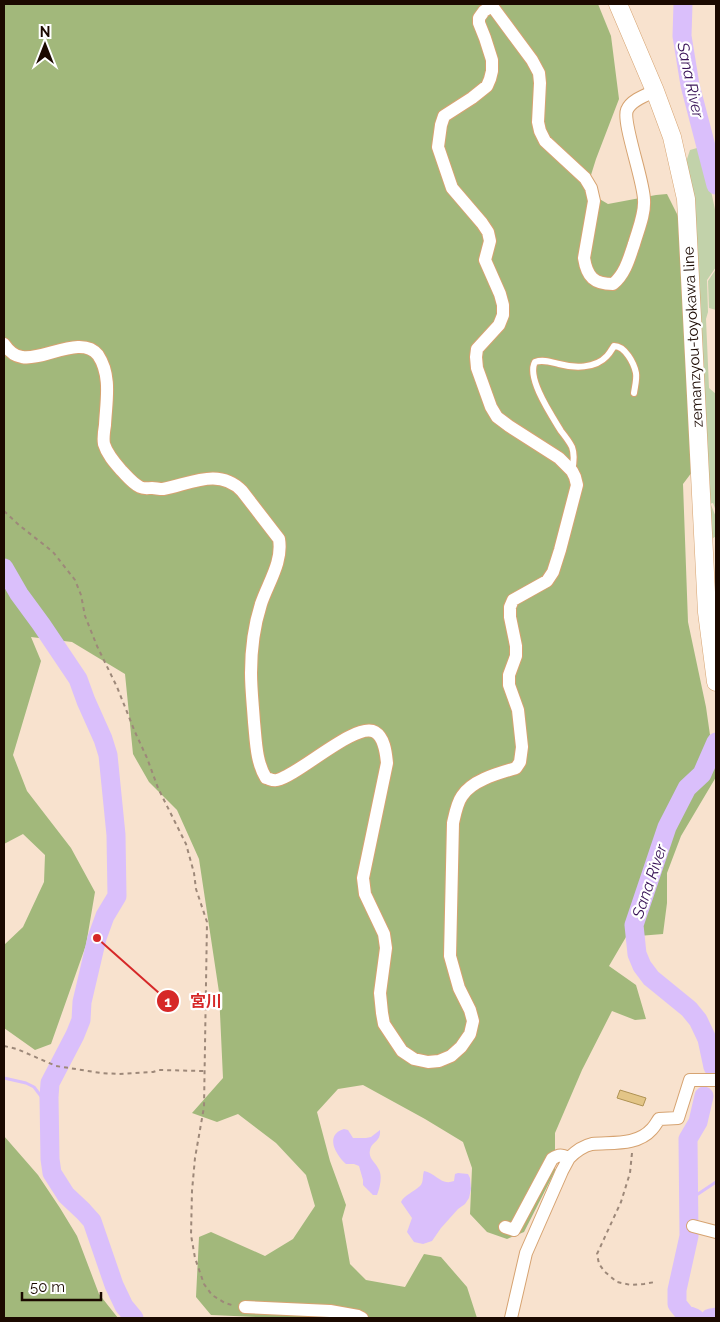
<svg xmlns="http://www.w3.org/2000/svg" width="720" height="1322" font-family="Raleway,'Noto Sans JP',sans-serif">
  <rect width="100%" height="100%" fill="#f8e2ce"/>
  <path fill="#c2d2aa" d="M 697,148 L 702,149 L 716,214 L 716,267 L 707,280 L 708,312 L 706,319 L 709,388 L 716,394 L 716,511 L 713,503 L 706,505 L 686,162 L 690,150 Z
    M 716,269 L 716,310 L 709,308 L 708,281 Z
    M 711,505 L 716,517 L 716,536 L 708,542 L 706,506 Z"/>
  <path fill="#a2b87b" d="M 4,4 L 598,4 L 611,36 L 619,99 L 596,159 L 586,191 L 608,204 L 656,195 L 667,194 L 678,216 L 692,472 L 683,484 L 688,622 L 706,707 L 716,777 L 681,836 L 667,873 L 667,903 L 663,934 L 626,937 L 609,966 L 636,985 L 646,1019 L 635,1020 L 612,1011 L 582,1070 L 555,1133 L 555,1171 L 524,1232 L 507,1239 L 487,1232 L 470,1214 L 472,1168 L 463,1142 L 425,1119 L 363,1085 L 338,1089 L 317,1112 L 330,1161 L 346,1205 L 342,1219 L 350,1264 L 366,1280 L 405,1287 L 424,1254 L 441,1257 L 467,1287 L 477,1318 L 278,1318 L 211,1315 L 196,1297 L 199,1237 L 211,1232 L 265,1256 L 293,1239 L 315,1206 L 306,1175 L 276,1143 L 238,1114 L 217,1122 L 192,1113 L 223,1078 L 219,992 L 199,859 L 177,810 L 149,782 L 133,754 L 125,674 L 72,642 L 31,637 L 41,661 L 13,755 L 27,791 L 71,848 L 95,892 L 86,945 L 51,1044 L 35,1050 L 4,1028 L 4,945 L 23,927 L 44,882 L 45,855 L 23,834 L 4,844 Z
    M 4,1136 L 38,1175 L 60,1208 L 77,1236 L 99,1294 L 118,1318 L 4,1318 Z"/>
  <path fill="#dabffb" d="M 344,1129 L 348,1130 L 353,1138 L 366,1138 L 371,1137 L 380,1130 C 381,1142 372,1141 370,1150 C 368,1158 375,1162 378,1168 C 383,1175 380,1187 377,1195 L 373,1195 L 363,1185 L 363,1180 L 359,1166 L 354,1164 L 346,1164 C 336,1155 324,1135 344,1129 Z
    M 424,1171 C 436,1173 441,1186 454,1181 L 455,1174 L 458,1173 L 468,1174 L 470,1178 L 471,1189 L 469,1198 L 465,1204 L 458,1209 L 441,1228 L 432,1241 L 423,1244 L 414,1242 L 407,1232 L 412,1218 L 401,1202 C 404,1195 414,1192 420,1186 C 424,1182 422,1177 424,1171 Z"/>
  <g fill="none" stroke-linecap="round" stroke-linejoin="round">
    <path stroke="#dabffb" stroke-width="3" d="M 4,1078 L 26,1083 L 34,1087 L 50,1108
      M 689,1200 L 716,1182"/>
    <path stroke="#dabffb" stroke-width="19" d="M 683,4 L 682,36 L 690,85 L 716,185
      M 4,568 L 19,594 L 41,624 L 78,679 L 86,701 L 103,739 L 108,755 L 116,835 L 117,896 L 105,916 L 97,938 L 82,1002 L 81,1020 L 75,1035 L 50,1083 L 49,1097 L 50,1159 L 52,1173 L 66,1195 L 83,1211 L 92,1221 L 114,1285 L 124,1306 L 134,1318
      M 713,1067 L 707,1039 L 698,1020 L 689,1009 L 651,978 L 642,966 L 637,954 L 634,925 L 667,827 L 687,788 L 702,774 L 716,742
      M 695,1318 L 685,1314 L 677,1304 L 677,1290 L 689,1236 L 688,1139 L 698,1122 L 704,1096
      M 710,1318 L 716,1317"/>
  </g>
  <path fill="#e3c587" stroke="#af9253" d="M 620,1090 L 646,1098 L 643,1106 L 617,1098 Z"/>
  <g fill="none" stroke-linecap="round" stroke-linejoin="round">
    <g stroke="#d6a371" stroke-width="8">
      <path id="lane" d="M 572,471 C 574,462 575,455 572,447 C 569,441 565,436 561,431 C 552,416 526,378 535,362 C 543,359 551,362 559,364 C 574,368 595,369 607,356 C 610,353 612,349 614,346 C 625,346 634,363 636,373 C 637,379 635,386 634,393"/>
    </g>
    <g stroke="#d6a371" stroke-width="14">
      <path id="street" d="M 492,4 L 492,6 L 532,60 L 539,73 L 540,83 L 538,122 L 540,131 L 545,141 L 585,178 L 591,188 L 594,201 L 584,258 C 587,277 594,284 613,284 C 625,274 629,259 634,244 C 638,230 645,214 644,200 C 644,181 622,122 627,110 C 631,100 646,95 655,91
        M 4,344 C 8,350 14,356 22,357 C 43,361 82,334 98,355 C 112,376 106,402 105,425 C 104,431 103,439 104,444 C 107,454 114,462 121,470 C 127,476 132,483 140,487 C 144,489 148,488 152,488 C 155,488 159,489 163,489 C 190,484 219,467 242,491 L 279,539 C 283,562 268,583 261,604 C 254,626 251,650 251,673 C 251,689 253,706 254,722 C 256,741 256,762 266,778 C 270,779 273,781 277,780 C 299,775 356,721 375,732 C 385,738 386,754 387,763 L 363,878 L 365,894 L 384,934 L 386,948 L 380,993 L 382,1013 L 384,1024 L 402,1051 L 414,1059 L 428,1062 L 439,1061 L 451,1056 L 461,1047 L 470,1034 L 473,1021 L 470,1010 L 459,988 L 450,956 L 453,823 C 455,814 457,803 462,796 C 472,780 499,773 516,768 L 520,762 L 522,747 L 518,710 L 509,685 L 509,675 L 516,656 L 516,646 L 510,617 L 510,607 L 513,600 L 547,581 L 553,572 L 560,550 L 577,485 L 575,477 L 572,471 L 559,458 L 509,426 L 497,417 L 491,407 L 477,368 L 476,357 L 477,349 L 499,325 L 503,315 L 503,305 L 500,294 L 485,260 L 490,241 L 488,232 L 482,223 L 452,188 L 438,147 L 441,125 L 444,116 L 472,98 L 487,86 L 490,79 L 492,71 L 492,60 L 485,38 L 479,23 L 479,18 L 484,11 L 492,6
        M 693,1226 L 716,1232
        M 505,1227 L 514,1230 L 552,1159 C 559,1154 562,1155 569,1158 C 576,1151 583,1146 592,1144 C 612,1142 637,1146 652,1129 C 655,1126 657,1122 659,1119 L 678,1118 L 690,1080 L 716,1080
        M 245,1307 L 330,1311 L 358,1316 L 362,1318
        M 511,1318 L 526,1253 L 562,1171 L 569,1158"/>
    </g>
    <g stroke="#d6a371" stroke-width="19">
      <path id="secondary" d="M 618,4 L 655,91 L 672,137 L 686,199 L 707,612 L 716,682"/>
    </g>
    <path stroke="#9d8879" stroke-width="2" stroke-dasharray="4 4" stroke-linecap="butt" d="M 4,511 L 19,525 L 53,552 L 75,580 L 81,595 L 85,616 L 97,646 L 117,687 L 135,732 L 147,758 L 158,788 L 186,844 L 194,873 L 196,889 L 207,922 L 204,1107 L 195,1158 L 192,1191 L 191,1235 L 195,1258 L 204,1284 L 212,1295 L 225,1303 L 235,1306
      M 4,1046 L 17,1049 L 56,1066 L 101,1073 L 118,1074 L 153,1072 L 159,1070 L 204,1071
      M 632,1153 L 630,1173 L 621,1202 L 597,1254 L 599,1264 L 605,1272 L 617,1282 L 631,1285 L 644,1284 L 655,1282"/>
    <use href="#lane" stroke="#fff" stroke-width="6"/>
    <use href="#street" stroke="#fff" stroke-width="12"/>
    <use href="#secondary" stroke="#fff" stroke-width="18"/>
  </g>
  <g text-anchor="middle" stroke-width="4.5" stroke-linejoin="round" paint-order="stroke">
    <g font-size="15" fill="#1b0900" stroke="#fff">
      <text transform="translate(693 337) rotate(-93)" y="5">zemanzyou-toyokawa line</text>
    </g>
    <g font-size="16" font-style="italic" fill="#381257" stroke="#fff">
      <text transform="translate(691 80) rotate(78)" y="6">Sana River</text>
      <text transform="translate(649 881) rotate(-71)" y="6">Sana River</text>
    </g>
  </g>
  <path fill="none" stroke="#d62828" stroke-width="2" d="M97 938L168 1001"/>
  <g fill="#d62828" stroke="#fff" stroke-width="2">
    <circle cx="97" cy="938" r="5"/>
    <circle cx="168" cy="1001" r="12"/>
  </g>
  <g font-size="15" text-anchor="middle" font-weight="bold" fill="#fff">
    <text x="168" y="1007">1</text>
  </g>
  <g font-size="16" text-anchor="middle" font-weight="bold" fill="#d62828" stroke="#fff" stroke-width="4.5" stroke-linejoin="round" paint-order="stroke">
    <text x="206" y="1007">宮川</text>
  </g>
  <rect width="720" height="1322" fill="none" stroke="#1b0900" stroke-width="10"/>
  <g transform="translate(45 45)" stroke="#ffffff" stroke-width="4" paint-order="stroke">
  <path d="M0-4L9 19L0 12L-9 19Z" fill="#1b0900"/>
  <text y="-8" font-size="14" font-weight="bold" text-anchor="middle" fill="#1b0900">N</text>
  </g>
  <path d="M22 1292v8h79v-8" fill="none" stroke="#1b0900" stroke-width="2.5"/>
  <text x="30" y="1292" font-size="15" fill="#1b0900" stroke="#ffffff" stroke-width="4" paint-order="stroke">50 m</text>
</svg>
